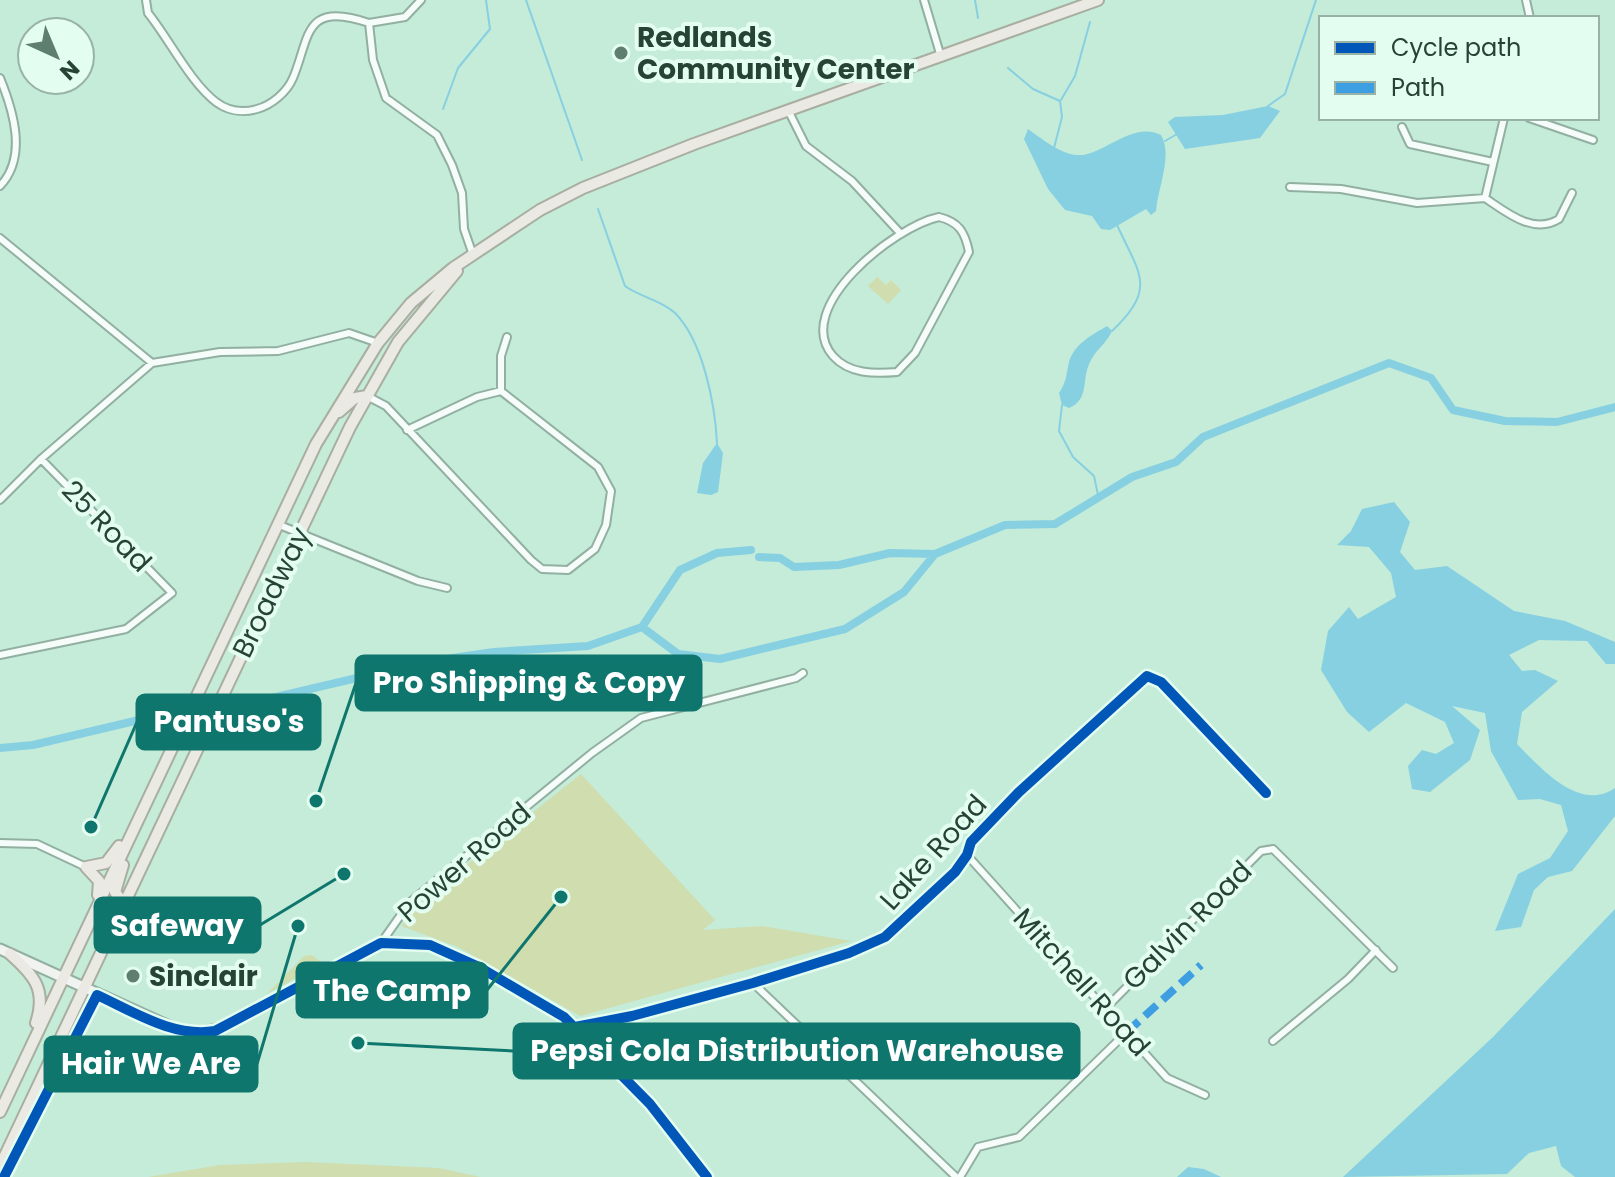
<svg xmlns="http://www.w3.org/2000/svg" width="1615" height="1177" font-family="Poppins,sans-serif">
  <rect width="100%" height="100%" fill="#c5ebd9"/>
  <path fill="#cfddaf" d="M 877,277 L 886,285 L 891,280 L 901,290 L 888,304 L 868,286 Z
    M 581,774 L 715,920 L 703,930 L 762,926 L 851,941 L 580,1016 L 458,947 L 401,926 L 436,889 Z
    M 312,955 L 322,963 L 267,994 L 304,956 Z
    M 305,1162 L 439,1168 L 480,1177 L 148,1177 L 220,1165 Z"/>
  <path fill="#87d0e1" d="M 1268,106 L 1280,111 L 1260,138 L 1185,149 L 1168,122 L 1175,117 L 1223,115 Z
    M 1028,129 C 1041,138 1060,154 1077,155 C 1102,157 1132,120 1161,135 C 1173,155 1158,187 1156,211 L 1151,215 L 1146,209 L 1110,230 L 1101,229 L 1092,216 L 1065,210 L 1048,189 L 1024,139 Z
    M 1107,326 L 1112,331 C 1107,343 1096,349 1090,362 C 1081,380 1090,399 1069,408 L 1062,405 L 1059,393 C 1067,381 1066,375 1069,362 C 1074,344 1092,335 1107,326 Z
    M 717,443 L 723,453 L 718,492 L 711,495 L 697,493 L 703,463 Z
    M 1394,502 L 1410,522 L 1400,552 L 1415,570 L 1447,566 L 1514,611 L 1565,621 L 1615,642 L 1615,664 L 1606,664 L 1587,641 L 1539,640 L 1509,655 L 1522,671 L 1535,670 L 1558,681 L 1522,712 L 1517,744 C 1540,767 1579,813 1615,788 L 1615,816 L 1572,871 L 1548,877 L 1534,890 L 1521,927 L 1495,931 L 1518,874 L 1550,858 L 1568,831 L 1561,805 L 1540,799 L 1518,800 L 1491,751 L 1485,713 L 1452,706 L 1480,730 L 1470,760 L 1430,792 L 1412,789 L 1408,766 L 1422,750 L 1436,754 L 1454,743 L 1445,722 L 1406,703 L 1369,732 L 1347,712 L 1321,670 L 1328,631 L 1349,607 L 1358,619 L 1396,597 L 1391,573 L 1369,547 L 1337,545 L 1351,531 L 1362,509 Z
    M 1615,909 L 1615,1177 L 1575,1177 L 1561,1166 L 1556,1146 L 1529,1153 L 1507,1174 L 1343,1177 L 1493,1037 Z
    M 1188,1167 L 1204,1169 L 1221,1177 L 1177,1177 Z"/>
  <g fill="none" stroke-linecap="round" stroke-linejoin="round">
    <path stroke="#87d0e1" stroke-width="2" d="M 526,0 L 582,160
      M 975,0 L 978,18
      M 1008,68 L 1033,89 L 1060,101 L 1062,117 L 1054,148
      M 1061,100 L 1075,76 L 1090,22
      M 1268,106 L 1285,94 L 1316,0
      M 443,109 L 458,68 L 490,29 L 486,0
      M 1165,141 L 1177,134
      M 598,209 L 625,286 C 640,297 661,300 675,313 C 703,341 715,404 717,443
      M 1112,331 C 1157,288 1140,275 1117,225
      M 1062,405 L 1059,431 L 1073,457 L 1094,476 L 1098,495"/>
    <path stroke="#87d0e1" stroke-width="8" d="M 759,557 L 780,558 L 794,567 L 839,565 L 890,553 L 935,554
      M 642,627 L 678,654 L 720,659 L 845,629 L 904,592 L 935,554 L 1005,525 L 1055,524 L 1132,477 L 1176,462 L 1203,437 L 1389,363 L 1431,378 L 1453,410 L 1505,421 L 1557,422 L 1615,407
      M 0,748 L 33,745 L 173,712 L 254,702 L 425,662 L 494,652 L 588,646 L 642,627 L 680,570 L 717,553 L 751,550"/>
    <g stroke="#91b0a1" stroke-width="10">
      <path id="street" d="M 146,0 L 148,13 C 169,39 190,82 216,102 C 228,111 243,113 257,109 C 272,105 287,92 293,78 C 310,38 303,0 369,23 L 373,60 L 386,98 L 437,135 L 452,165 L 462,193 L 464,229 L 473,255
        M 924,0 L 941,57
        M 1526,0 L 1530,18
        M 369,23 L 405,17 L 421,0
        M 0,78 C 13,110 28,157 0,186
        M 788,110 L 806,146 L 852,181 L 901,234
        M 1529,118 L 1593,140
        M 1402,127 L 1410,144 L 1493,162
        M 1290,187 L 1341,189 L 1417,203 L 1485,198
        M 1485,198 C 1506,212 1533,235 1559,219 L 1572,193
        M 1485,198 L 1504,118
        M 939,217 C 959,222 965,232 969,252 L 915,353 L 897,372 C 874,374 849,374 833,356 C 791,308 895,226 939,217 Z
        M 0,238 L 152,363
        M 501,391 L 501,356 L 507,337
        M 367,396 L 386,406 L 531,560 L 542,569 L 568,570 L 595,549 L 606,525 L 611,491 L 598,467 L 501,391
        M 407,430 L 477,397 L 501,391
        M 0,500 L 41,459 L 152,363 L 220,352 L 278,351 L 349,333 L 378,343
        M 277,524 L 418,581 L 447,588
        M 0,655 L 126,629 L 172,593 L 41,459
        M 0,843 L 37,844 L 86,867
        M 967,855 L 1167,1078 L 1205,1095
        M 381,943 L 410,902 L 592,753 L 641,718 L 796,678 L 803,673
        M 753,983 L 956,1177
        M 1106,1008 L 1261,851 L 1273,849 L 1393,968
        M 575,1027 L 632,1016 L 753,983 L 849,953 L 885,937 L 955,872 L 967,855 L 971,842 L 1019,792 L 1147,676 L 1161,682 L 1266,793
        M 1273,1041 L 1348,979 L 1376,950
        M 960,1177 L 978,1147 L 1019,1137 L 1127,1032"/>
    </g>
    <g stroke="#91b0a1" stroke-width="13">
      <path id="secondary" d="M 0,949 L 176,1029 L 199,1033 L 224,1027 L 381,943 L 430,945 L 479,967 L 564,1017 L 650,1104 L 707,1177"/>
    </g>
    <g stroke="#a8aea0" stroke-width="14">
      <path id="primary" d="M 339,412 L 355,398 L 367,396
        M 123,865 L 115,892 L 124,904
        M 86,867 L 106,863 L 119,846
        M 86,867 L 99,881 L 98,895
        M 10,954 C 34,975 47,990 36,1023
        M 0,1112 L 316,444 L 378,343 L 411,303 L 453,268 L 540,210 L 583,188 L 694,144 L 1098,0
        M 0,1166 L 350,427 L 398,342 L 457,271"/>
    </g>
    <use href="#street" stroke="#f6fcf9" stroke-width="6"/>
    <use href="#secondary" stroke="#f0f3ef" stroke-width="9"/>
    <use href="#primary" stroke="#ebe9e3" stroke-width="10"/>
    <path stroke="#3d9fe2" stroke-width="8" stroke-dasharray="16 8" stroke-linecap="butt" d="M 1127,1032 L 1201,965"/>
    <g stroke="#e3fdf0" stroke-width="15">
      <path id="cycleway" d="M 575,1027 L 632,1016 L 753,983 L 849,953 L 885,937 L 955,872 L 967,855 L 971,842 L 1019,792 L 1147,676 L 1161,682 L 1266,793
        M 4,1177 L 97,995 C 134,1012 174,1038 215,1031 L 381,943 L 430,945 L 479,967 L 564,1017 L 650,1104 L 707,1177"/>
    </g>
    <use href="#cycleway" stroke="#0057b8" stroke-width="10"/>
  </g>
  <g fill="#5e7e6f" stroke="#e3fdf0" stroke-width="3">
    <circle cx="621" cy="53" r="8"/>
    <circle cx="133" cy="976" r="8"/>
  </g>
  <g text-anchor="middle" stroke-width="8" stroke-linejoin="round" paint-order="stroke">
    <g font-size="28" font-weight="bold" fill="#274336" stroke="#e3fdf0" text-anchor="start">
      <text x="637" y="47">Redlands<tspan x="637" dy="32">Community Center</tspan></text>
      <text x="149" y="986">Sinclair</text>
    </g>
    <g font-size="28" fill="#274336" stroke="#e3fdf0">
      <text transform="translate(107 526) rotate(46)" y="10">25 Road</text>
      <text transform="translate(271 592) rotate(-64)" y="10">Broadway</text>
      <text transform="translate(933 852) rotate(-48)" y="10">Lake Road</text>
      <text transform="translate(464 862) rotate(-41)" y="10">Power Road</text>
      <text transform="translate(1187 925) rotate(-45)" y="10">Galvin Road</text>
      <text transform="translate(1082 982) rotate(48)" y="10">Mitchell Road</text>
    </g>
  </g>
  <path fill="none" stroke="#0f766e" stroke-width="3" d="M316 801L356 683M91 827L137 722M344 874L260 925M561 897L487 990M358 1043L514 1051M298 926L257 1064"/>
  <g fill="#0f766e" stroke="#e3fdf0" stroke-width="3">
    <circle cx="316" cy="801" r="8"/>
    <circle cx="91" cy="827" r="8"/>
    <circle cx="344" cy="874" r="8"/>
    <circle cx="561" cy="897" r="8"/>
    <circle cx="358" cy="1043" r="8"/>
    <circle cx="298" cy="926" r="8"/>
  </g>
  <g fill="#0f766e" stroke="#0f766e" stroke-width="3">
    <rect x="356" y="656" width="345" height="54" rx="8"/>
    <rect x="137" y="695" width="183" height="54" rx="8"/>
    <rect x="95" y="898" width="165" height="54" rx="8"/>
    <rect x="297" y="963" width="190" height="54" rx="8"/>
    <rect x="514" y="1024" width="565" height="54" rx="8"/>
    <rect x="45" y="1037" width="212" height="54" rx="8"/>
  </g>
  <g font-size="30" text-anchor="middle" font-weight="bold" fill="#fff">
    <text x="529" y="693">Pro Shipping &amp; Copy</text>
    <text x="229" y="732">Pantuso's</text>
    <text x="177" y="936">Safeway</text>
    <text x="392" y="1001">The Camp</text>
    <text x="797" y="1061">Pepsi Cola Distribution Warehouse</text>
    <text x="151" y="1074">Hair We Are</text>
  </g>
  <rect x="1319" y="16" width="280" height="104" fill="#e3fdf0" stroke="#98b3a6" stroke-width="2"/>
  <rect x="1335" y="42" width="40" height="12" fill="#0057b8" stroke="#98b3a6" stroke-width="2"/>
  <text x="1391" y="56" font-size="24" fill="#274336">Cycle path</text>
  <rect x="1335" y="82" width="40" height="12" fill="#3d9fe2" stroke="#98b3a6" stroke-width="2"/>
  <text x="1391" y="96" font-size="24" fill="#274336">Path</text>
  <g transform="translate(56 56) rotate(136)"><circle r="38" fill="#e3fdf0" stroke="#98b3a6" stroke-width="2"/>
  <path d="M0-6L14 30L0 20L-14 30Z" fill="#5e7e6f"/>
  <text y="-12" font-size="22" font-weight="bold" text-anchor="middle" fill="#274336">N</text>
  </g>
</svg>
